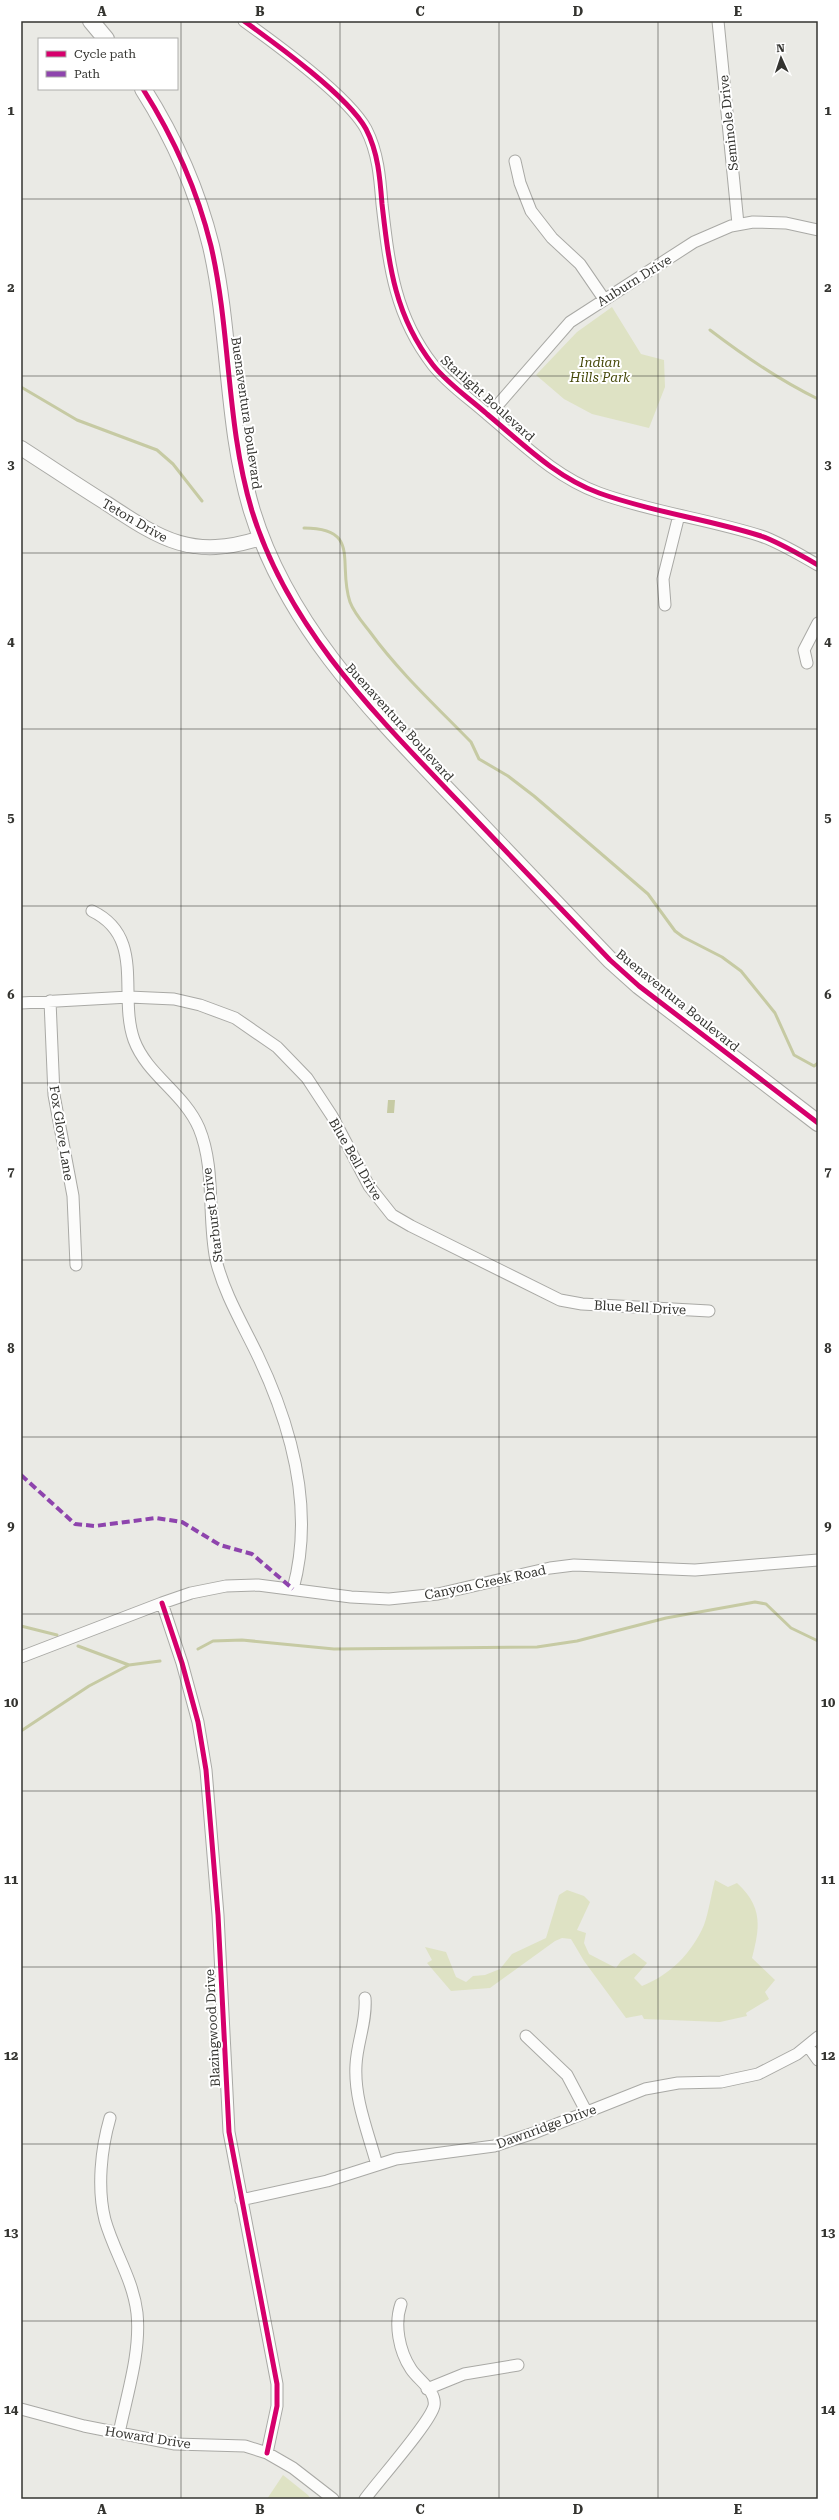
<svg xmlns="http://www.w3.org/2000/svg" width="839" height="2520" font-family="'Roboto Serif',serif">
  <rect width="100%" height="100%" fill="#eaeae5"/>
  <path fill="#dee2c4" d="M 612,307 L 641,354 L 664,360 L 665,387 L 649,428 L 592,414 L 564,399 L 536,375 L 577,332 Z
    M 715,1880 L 728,1887 L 737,1883 C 763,1907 760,1927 752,1958 L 775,1980 L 765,1992 L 769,1999 L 746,2013 L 747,2016 L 720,2022 L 644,2019 L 642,2015 L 626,2018 L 584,1961 L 571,1939 L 562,1938 L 555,1941 L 490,1988 L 451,1991 L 427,1963 L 432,1960 L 425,1947 L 446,1952 L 456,1977 L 466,1982 L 473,1976 L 485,1975 L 500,1969 L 512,1954 L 546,1938 L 559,1895 L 567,1890 L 584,1896 L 590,1902 L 577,1930 L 586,1933 L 584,1943 L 589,1954 L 616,1968 L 621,1961 L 634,1953 L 647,1963 L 634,1978 L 642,1986 C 670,1975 692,1953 704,1925 C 709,1911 711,1895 715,1880 Z
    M 283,2475 L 308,2495 L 311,2499 L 267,2499 Z"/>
  <path fill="#c6caa3" d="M 388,1100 L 395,1100 L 394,1113 L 387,1113 Z"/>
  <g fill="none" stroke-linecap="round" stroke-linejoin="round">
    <path stroke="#c6caa3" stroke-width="3" d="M 710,330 C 744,356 779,380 818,399
      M 21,387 L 77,420 L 157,450 L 173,464 L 202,501
      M 304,528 C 362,528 337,564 350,602 C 354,613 363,623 370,632 C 399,672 436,706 471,742 L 479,759 L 508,776 L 534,796 L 648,894 L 675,931 L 683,937 L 722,957 L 741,971 L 775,1013 L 794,1055 L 814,1066 L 818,1063
      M 21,1626 L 57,1635
      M 78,1646 L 129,1665
      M 198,1649 L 213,1641 L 242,1640 L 334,1649 L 537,1647 L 577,1641 L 666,1618 L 755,1602 L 766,1604 L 791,1628 L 818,1641
      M 21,1731 L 89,1686 L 129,1665 L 160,1661"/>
    <g stroke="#a9a9a5" stroke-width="13">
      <path id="minor" d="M 244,21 C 276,44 348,96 366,129 C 378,152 380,178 382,204 C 389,264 394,315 433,365 C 448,384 469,398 487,414 C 522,443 555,477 599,493 C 651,512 708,519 761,536 C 781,543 800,555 818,565
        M 718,21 L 738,224
        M 515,161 L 520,183 L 531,211 L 552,238 L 580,264 L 604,299
        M 489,415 L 570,322 L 694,242 L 731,226 L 753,222 L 786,223 L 818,230
        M 665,605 L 663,579 L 679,515
        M 807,663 L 804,650 L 818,623
        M 92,911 C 146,937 118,995 134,1040 C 147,1075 184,1093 199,1128 C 216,1169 207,1217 216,1260 C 224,1293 242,1323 257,1354 C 292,1427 315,1509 293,1589
        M 50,1001 L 54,1095 L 73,1196 L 76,1265
        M 21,1003 L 129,997 L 174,999 L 200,1005 L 235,1018 L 277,1047 L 307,1078 L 332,1116 L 369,1186 L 392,1215 L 411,1226 L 560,1300 L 582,1304 L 709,1311
        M 162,1603 L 182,1663 L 198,1722 L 206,1770 L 218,1915 L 229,2132 L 277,2384 L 277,2406 L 267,2453
        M 21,1657 L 162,1603 L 191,1593 L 226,1586 L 258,1585 L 351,1597 L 389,1599 L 438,1594 L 550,1568 L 574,1565 L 695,1570 L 818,1560
        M 365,1998 C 367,2021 357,2042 356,2065 C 354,2099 368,2132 377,2165
        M 526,2036 L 567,2075 L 586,2111
        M 808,2046 L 818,2060
        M 110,2118 C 101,2149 97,2188 105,2220 C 114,2252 133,2279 137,2313 C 141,2352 127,2394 119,2433
        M 241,2200 L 327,2181 L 396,2159 L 494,2146 L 534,2133 L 645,2089 L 678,2083 L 721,2082 L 758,2074 L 797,2054 L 818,2037
        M 427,2389 L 464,2374 L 518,2365
        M 21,2409 L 84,2426 L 175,2444 L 245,2446 L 267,2453 L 293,2468 L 333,2499
        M 365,2499 C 378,2481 430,2423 434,2406 C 437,2391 418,2380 411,2369 C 399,2351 394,2324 401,2304"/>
    </g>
    <g stroke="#a9a9a5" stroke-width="16">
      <path id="tertiary" d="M 21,448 C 49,466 77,485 106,503 C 162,540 192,560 261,538"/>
    </g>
    <g stroke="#a9a9a5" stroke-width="18">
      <path id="secondary" d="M 91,21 L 106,39
        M 143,89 C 174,138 197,189 211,246 C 231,333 226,425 252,511 C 288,628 375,714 457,800 C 508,853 559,907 610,960 L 639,986 L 818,1123"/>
    </g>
    <use href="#minor" stroke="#fcfcfb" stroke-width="11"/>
    <use href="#tertiary" stroke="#fcfcfb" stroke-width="14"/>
    <use href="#secondary" stroke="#fcfcfb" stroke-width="16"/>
    <path stroke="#8e44ad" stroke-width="4" stroke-dasharray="8 4" stroke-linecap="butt" d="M 21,1475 L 75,1524 L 95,1526 L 156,1518 L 182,1522 L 220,1545 L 252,1554 L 293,1589"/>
    <g stroke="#fff" stroke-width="8">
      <path id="cycleway" d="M 244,21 C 276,44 348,96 366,129 C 378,152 380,178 382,204 C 389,264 394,315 433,365 C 448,384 469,398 487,414 C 522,443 555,477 599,493 C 651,512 708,519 761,536 C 781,543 800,555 818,565
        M 143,89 C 174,138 197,189 211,246 C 231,333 226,425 252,511 C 288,628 375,714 457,800 C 508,853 559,907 610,960 L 639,986 L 818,1123
        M 162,1603 L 182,1663 L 198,1722 L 206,1770 L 218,1915 L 229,2132 L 277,2384 L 277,2406 L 267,2453"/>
    </g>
    <use href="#cycleway" stroke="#d6006c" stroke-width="5"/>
  </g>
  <path fill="none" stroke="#343430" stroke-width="1" stroke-opacity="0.55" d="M 181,21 L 181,2499M 340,21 L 340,2499M 499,21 L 499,2499M 658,21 L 658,2499M 21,199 L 818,199M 21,376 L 818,376M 21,553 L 818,553M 21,729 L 818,729M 21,906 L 818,906M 21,1083 L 818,1083M 21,1260 L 818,1260M 21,1437 L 818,1437M 21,1614 L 818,1614M 21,1791 L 818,1791M 21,1967 L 818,1967M 21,2144 L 818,2144M 21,2321 L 818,2321"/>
  <g text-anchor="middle" stroke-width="4" stroke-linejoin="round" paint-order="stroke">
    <g font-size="13" fill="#343430" stroke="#fff">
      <text transform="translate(728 123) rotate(-96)" y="5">Seminole Drive</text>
      <text transform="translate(634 280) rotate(-32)" y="5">Auburn Drive</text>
      <text transform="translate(488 398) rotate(42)" y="5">Starlight Boulevard</text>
      <text transform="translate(247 413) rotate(82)" y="5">Buenaventura Boulevard</text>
      <text transform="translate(135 520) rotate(30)" y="5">Teton Drive</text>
      <text transform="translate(400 722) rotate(48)" y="5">Buenaventura Boulevard</text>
      <text transform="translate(678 1000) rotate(39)" y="5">Buenaventura Boulevard</text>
      <text transform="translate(62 1133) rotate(81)" y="5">Fox Glove Lane</text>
      <text transform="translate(356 1159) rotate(60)" y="5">Blue Bell Drive</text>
      <text transform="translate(212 1215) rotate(-97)" y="5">Starburst Drive</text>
      <text transform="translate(640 1307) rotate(3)" y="5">Blue Bell Drive</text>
      <text transform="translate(485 1582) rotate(-12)" y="5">Canyon Creek Road</text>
      <text transform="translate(212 2028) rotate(-93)" y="5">Blazingwood Drive</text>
      <text transform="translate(546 2126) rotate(-20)" y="5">Dawnridge Drive</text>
      <text transform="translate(148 2437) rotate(9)" y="5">Howard Drive</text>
    </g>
    <g font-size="13" font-style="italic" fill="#464909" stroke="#fff">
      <text x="600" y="367">Indian<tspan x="600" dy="15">Hills Park</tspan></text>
    </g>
  </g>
  <rect width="839" height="2520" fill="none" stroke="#ffffff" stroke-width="44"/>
  <rect x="38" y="38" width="140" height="52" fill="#ffffff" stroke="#aeaeac"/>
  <rect x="46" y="51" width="20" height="6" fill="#d6006c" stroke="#aeaeac"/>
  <text x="74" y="58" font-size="12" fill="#343430">Cycle path</text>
  <rect x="46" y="71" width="20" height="6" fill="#8e44ad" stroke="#aeaeac"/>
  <text x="74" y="78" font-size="12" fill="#343430">Path</text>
  <g transform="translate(781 58) rotate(357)" stroke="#ffffff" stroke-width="3" paint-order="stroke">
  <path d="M0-3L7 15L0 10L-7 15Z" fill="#343430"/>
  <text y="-6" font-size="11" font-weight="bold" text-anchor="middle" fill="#343430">N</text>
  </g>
  <rect x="22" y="22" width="795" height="2476" fill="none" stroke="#343430" stroke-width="1.5"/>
  <g font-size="13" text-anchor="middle" font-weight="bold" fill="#343430">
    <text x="102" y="16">A</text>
    <text x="260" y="16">B</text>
    <text x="420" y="16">C</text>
    <text x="578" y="16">D</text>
    <text x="738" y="16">E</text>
    <text x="11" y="115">1</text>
    <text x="828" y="115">1</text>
    <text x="11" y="292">2</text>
    <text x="828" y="292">2</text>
    <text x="11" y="469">3</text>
    <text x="828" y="469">3</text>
    <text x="11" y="646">4</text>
    <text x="828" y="646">4</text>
    <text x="11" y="822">5</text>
    <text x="828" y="822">5</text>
    <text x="11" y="999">6</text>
    <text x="828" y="999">6</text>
    <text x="11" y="1176">7</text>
    <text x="828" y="1176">7</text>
    <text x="11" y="1353">8</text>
    <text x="828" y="1353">8</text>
    <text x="11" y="1530">9</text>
    <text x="828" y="1530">9</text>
    <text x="11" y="1707">10</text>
    <text x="828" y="1707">10</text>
    <text x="11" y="1884">11</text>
    <text x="828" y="1884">11</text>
    <text x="11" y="2060">12</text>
    <text x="828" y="2060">12</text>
    <text x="11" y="2237">13</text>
    <text x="828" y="2237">13</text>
    <text x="11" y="2414">14</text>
    <text x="828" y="2414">14</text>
    <text x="102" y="2514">A</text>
    <text x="260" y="2514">B</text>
    <text x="420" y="2514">C</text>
    <text x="578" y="2514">D</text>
    <text x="738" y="2514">E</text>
  </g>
</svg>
